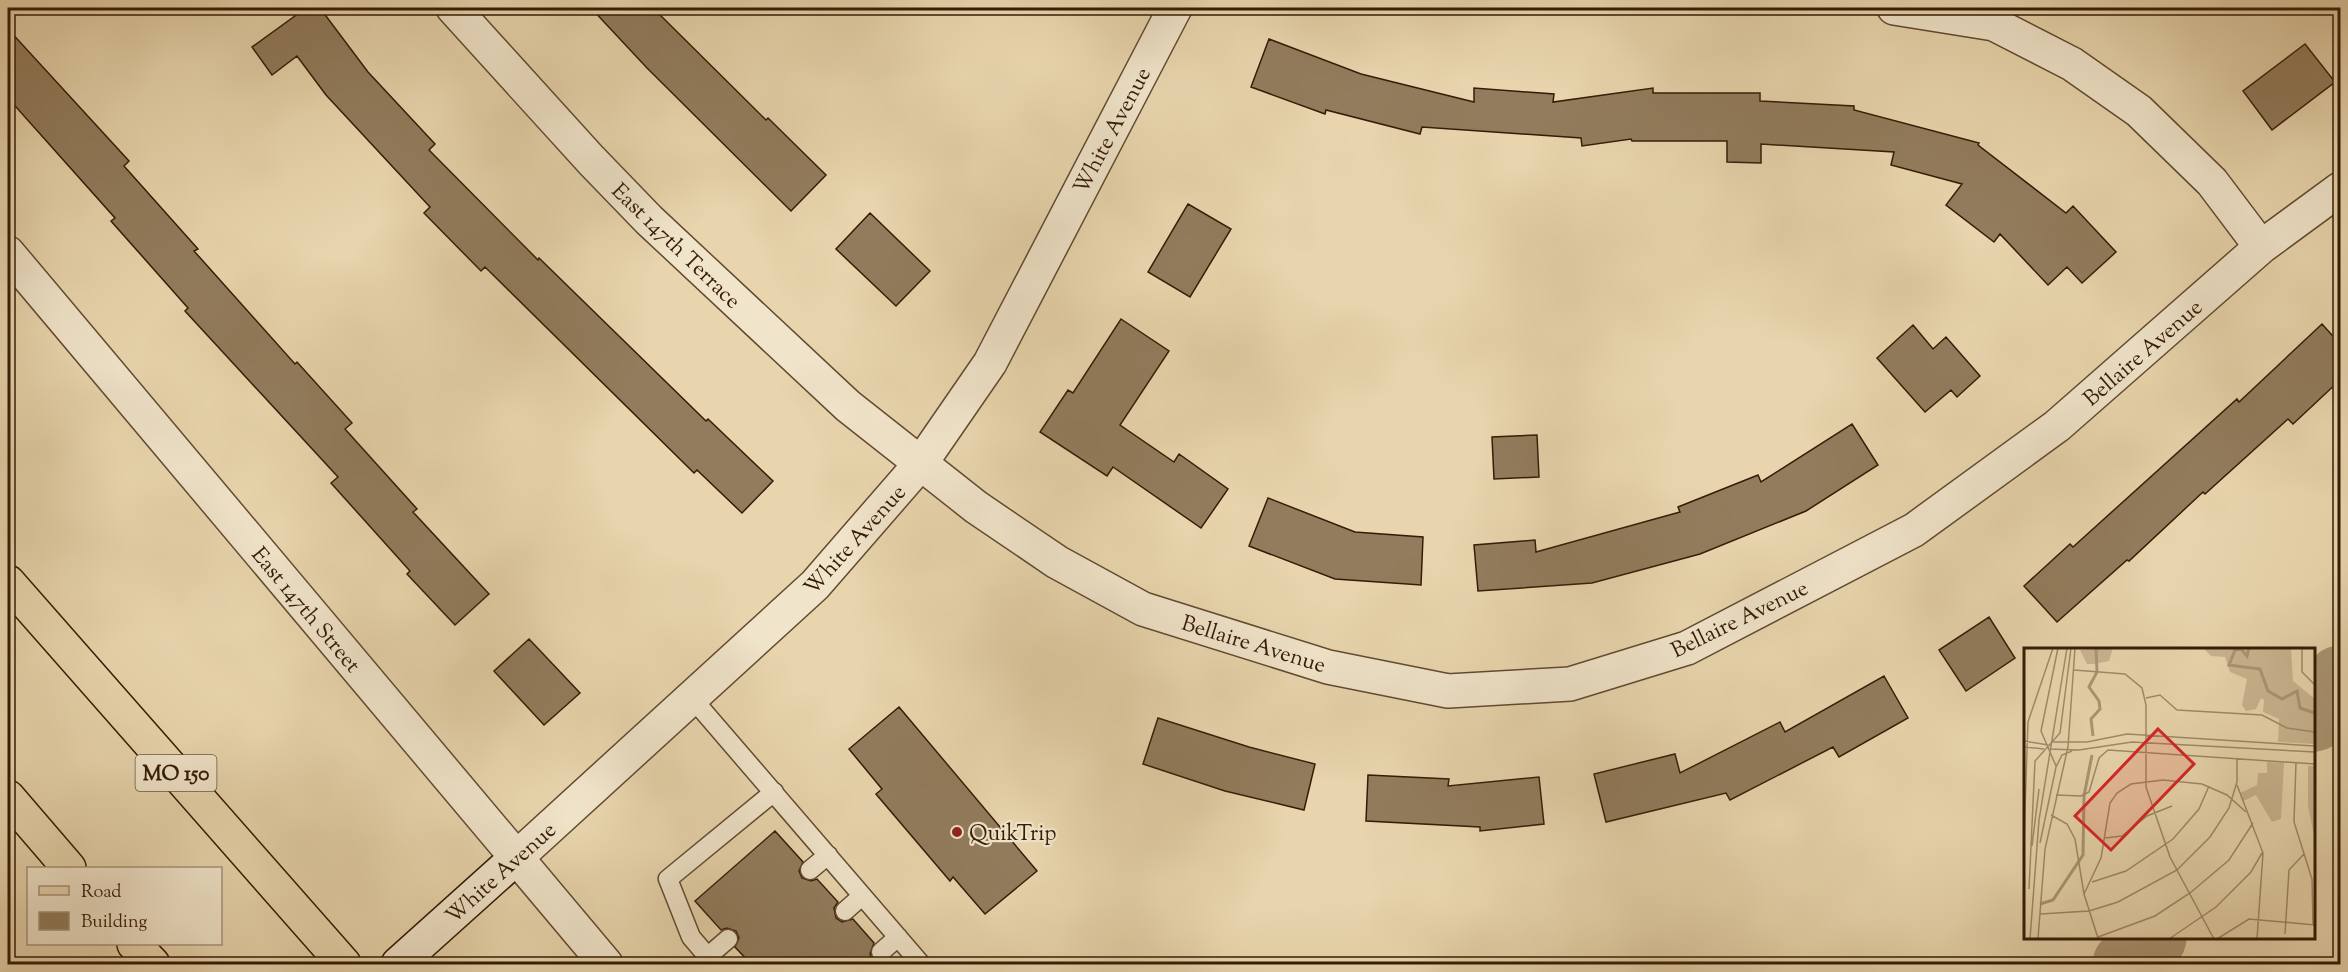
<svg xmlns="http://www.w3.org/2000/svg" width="2348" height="972" font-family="'Sorts Mill Goudy',serif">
  <rect width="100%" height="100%" fill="#e8d5ad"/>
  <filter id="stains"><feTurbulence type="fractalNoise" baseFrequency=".00333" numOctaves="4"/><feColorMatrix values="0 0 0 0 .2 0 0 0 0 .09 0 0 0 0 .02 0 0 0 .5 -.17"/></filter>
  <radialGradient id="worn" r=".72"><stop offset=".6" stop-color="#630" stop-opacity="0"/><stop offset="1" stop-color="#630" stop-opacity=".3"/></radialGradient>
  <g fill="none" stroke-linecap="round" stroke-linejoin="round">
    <path stroke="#ab9674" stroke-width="69" d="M 2314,717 L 2340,680
      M 2127,964 L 2143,951 L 2152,938"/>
  </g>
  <path fill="#927c5d" stroke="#351b06" stroke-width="1.5" d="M 306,8 L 320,8 L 368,72 L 435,144 L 429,150 L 538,260 L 539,258 L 706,421 L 708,419 L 773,481 L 742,513 L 697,470 L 694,473 L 485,267 L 481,271 L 424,213 L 430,207 L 326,95 L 297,56 L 272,75 L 252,47 Z
    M 591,8 L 653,8 L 766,120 L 768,118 L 826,175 L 791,211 L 647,68 Z
    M 8,29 L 129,161 L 124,166 L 198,249 L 194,251 L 295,364 L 297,362 L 352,423 L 345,429 L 417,509 L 413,512 L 489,594 L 455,625 L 407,574 L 410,571 L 331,483 L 338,477 L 185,311 L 188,308 L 111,221 L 115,218 L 8,98 Z
    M 1269,39 L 1361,74 L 1474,102 L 1474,88 L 1554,94 L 1553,102 L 1653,88 L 1653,93 L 1760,93 L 1760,101 L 1854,106 L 1854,110 L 1979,143 L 1978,145 L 2066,213 L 2073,206 L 2116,252 L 2082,283 L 2067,267 L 2048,285 L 2000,234 L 1994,242 L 1946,205 L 1962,184 L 1891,165 L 1894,152 L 1761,144 L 1761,163 L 1727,162 L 1727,141 L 1632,141 L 1631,139 L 1582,146 L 1581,138 L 1422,127 L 1420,134 L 1326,110 L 1325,114 L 1251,87 Z
    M 2305,44 L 2335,82 L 2272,130 L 2243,91 Z
    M 1188,204 L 1231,229 L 1190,297 L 1148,272 Z
    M 870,213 L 930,271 L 896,306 L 836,249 Z
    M 1121,319 L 1169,351 L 1120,425 L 1174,462 L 1179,454 L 1228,489 L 1201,528 L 1113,467 L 1107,476 L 1040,432 L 1068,390 L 1073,393 Z
    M 2322,324 L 2340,344 L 2340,380 L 2293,424 L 2288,419 L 2205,494 L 2203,492 L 2129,561 L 2127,560 L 2057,622 L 2024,586 L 2070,544 L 2073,547 L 2237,399 L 2239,402 Z
    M 1913,325 L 1933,349 L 1946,337 L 1980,376 L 1957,397 L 1951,390 L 1925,412 L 1877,358 Z
    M 1852,424 L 1878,465 L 1806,511 L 1700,554 L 1592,583 L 1478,591 L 1474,545 L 1535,540 L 1536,552 L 1680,512 L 1678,507 L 1758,475 L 1761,482 Z
    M 1537,435 L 1539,477 L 1494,479 L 1492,437 Z
    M 1268,498 L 1355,532 L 1423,537 L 1421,585 L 1335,579 L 1249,546 Z
    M 1989,617 L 2015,658 L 1966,691 L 1939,650 Z
    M 529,639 L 580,693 L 544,725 L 494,671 Z
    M 1884,676 L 1908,718 L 1839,757 L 1833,747 L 1730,800 L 1726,793 L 1606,822 L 1594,774 L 1675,754 L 1680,773 L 1780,722 L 1785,732 Z
    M 899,707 L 1037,871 L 985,914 L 953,877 L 950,881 L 876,794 L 882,789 L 849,749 Z
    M 1158,718 L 1249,747 L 1315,764 L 1304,810 L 1225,791 L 1143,764 Z
    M 1368,775 L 1449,779 L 1448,786 L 1539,777 L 1544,824 L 1480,831 L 1480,827 L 1366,821 Z
    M 775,831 L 803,862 L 799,871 L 802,878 L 811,881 L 817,879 L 838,902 L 834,908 L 836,918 L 842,922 L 853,919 L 874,943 L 870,954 L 873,960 L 883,963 L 889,960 L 892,964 L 751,964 L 735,947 L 739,938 L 736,931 L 727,928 L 721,930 L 695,901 Z"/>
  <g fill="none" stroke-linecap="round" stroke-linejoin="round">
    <g stroke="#624a30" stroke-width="21">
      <path id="lane" d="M 692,698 L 921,964
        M 810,870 L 828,855
        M 845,911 L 862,896
        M 881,952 L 898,937
        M 707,957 L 728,939
        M 714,964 L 691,937 L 668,879 L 774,792"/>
    </g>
    <g stroke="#624a30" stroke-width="36">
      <path id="street" d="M 453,8 L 591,160 L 649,220 L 848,406 L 976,507 L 1057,562 L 1143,609 L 1328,667 L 1448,691 L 1570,684 L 1687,648 L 1914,530 L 2057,426 L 2261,247 L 2340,189
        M 1894,8 L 1994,24 L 2072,64 L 2139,111 L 2212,182 L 2261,247
        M 8,253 L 606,964
        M 516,858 L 815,585 L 921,463 L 990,363 L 1175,8"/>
    </g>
    <g stroke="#351b06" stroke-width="36">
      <path id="secondary" d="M 398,964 L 516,858"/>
    </g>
    <g stroke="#351b06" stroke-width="36">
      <path id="primary" d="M 8,582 L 344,964
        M 8,797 L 69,868
        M 134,944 L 153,964"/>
    </g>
    <use href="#lane" stroke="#f0e4ca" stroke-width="18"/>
    <use href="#street" stroke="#f0e4ca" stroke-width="33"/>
    <use href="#secondary" stroke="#f0e4ca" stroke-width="33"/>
    <use href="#primary" stroke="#e8d5ad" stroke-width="33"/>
  </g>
  <circle fill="#8f2418" stroke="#f0e4ca" stroke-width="2" cx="957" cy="832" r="6"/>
  <g text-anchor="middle" stroke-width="4.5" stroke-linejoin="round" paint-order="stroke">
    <rect fill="#f0e4ca" stroke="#6d5741" stroke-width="1.5" x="135.5" y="755" width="81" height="36" rx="4.5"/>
    <g font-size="21" font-weight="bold" fill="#351b06">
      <text x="176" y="780">MO 150</text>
    </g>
    <g font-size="22" fill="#351b06" stroke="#f0e4ca">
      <text transform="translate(1111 130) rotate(-62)" y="8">White Avenue</text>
      <text transform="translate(677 245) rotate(44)" y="8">East 147th Terrace</text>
      <text transform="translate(2142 352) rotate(-41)" y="8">Bellaire Avenue</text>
      <text transform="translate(854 539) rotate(-48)" y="8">White Avenue</text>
      <text transform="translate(307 609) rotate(50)" y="8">East 147th Street</text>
      <text transform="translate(1739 618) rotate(-26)" y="8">Bellaire Avenue</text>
      <text transform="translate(1254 643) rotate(17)" y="8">Bellaire Avenue</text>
      <text transform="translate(500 872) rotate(-42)" y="8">White Avenue</text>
    </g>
    <g font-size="22" fill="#351b06" stroke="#f0e4ca" text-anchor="start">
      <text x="969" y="840">QuikTrip</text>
    </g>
  </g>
  <g transform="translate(2024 648)">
    <rect width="291" height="291" fill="#e8d5ad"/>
    <path d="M 89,0 L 85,13 L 71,16 L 63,16 L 56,2 ZM 179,0 L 267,0 L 269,33 L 291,51 L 291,96 L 254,94 L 255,71 L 239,64 L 240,52 L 237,50 L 232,61 L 222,63 L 218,57 L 223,31 L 206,24 L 201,9 L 187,8 ZM 243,114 L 260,115 L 257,171 L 248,174 L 232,147 L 219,153 L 216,145 L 233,137 L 234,125 L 243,125 ZM 284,118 L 291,118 L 291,192 L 284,158 Z" fill="#cab591"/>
    <path fill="none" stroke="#ab9674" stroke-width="3" d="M 225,0 L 223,8 L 217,1 L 211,2 L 205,17 L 236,21 L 244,43 L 258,51 L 273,43 L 276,60 L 291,65M 69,88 L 67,71 L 76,61 L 75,53 L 65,39 L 73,24 L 72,0M 16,256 L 29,252 L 59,207 L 60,148 L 68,107"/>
    <path fill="none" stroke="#a08b6a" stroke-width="1.5" d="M 278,0 L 278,24 L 291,37M 50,22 L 101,26 L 118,40 L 122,57 L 122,139 L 146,209 L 190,291M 122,50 L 136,47 L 153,62 L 238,67 L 263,80 L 291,84M 0,93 L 24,97M 27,94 L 63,94 L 103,86 L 291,98M 0,99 L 20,101M 24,101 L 55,102 L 108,94 L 291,104M 272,114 L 270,174 L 288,231 L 289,277M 32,118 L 17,83 L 34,0M 213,137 L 239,205 L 233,291M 32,147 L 57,148 L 65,144 L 75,110 L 84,102 L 291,116M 27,167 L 43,176 L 51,191 L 60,246 L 74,290M 81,190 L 98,188 L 123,168 L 148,158M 0,191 L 4,74 L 29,0M 16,195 L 32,119 L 38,107 L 48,103M 8,198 L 15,141M 68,234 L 102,223 L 149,191 L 175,161 L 185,138M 5,241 L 11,113 L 36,85 L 47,0M 60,246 L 77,210 L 86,155 L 93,145 L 107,136 L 139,132 L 178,136 L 203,147 L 222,164M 16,266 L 65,263 L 94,254 L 153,222 L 186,189 L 205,160 L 213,134 L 213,111M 261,286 L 265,222 L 280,206M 74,289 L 131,268 L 166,245 L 205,212 L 229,175M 6,291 L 15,172 L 43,0M 14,291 L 21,201 L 44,99 L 51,0M 145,291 L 192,259 L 227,224 L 238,205M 193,291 L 225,271 L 291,277"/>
    <path fill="#d62828" fill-opacity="0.15" stroke="#d62828" stroke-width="3" d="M 134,81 L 170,116 L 87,202 L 51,168 Z"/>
    <rect width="291" height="291" fill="none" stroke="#351b06" stroke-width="3"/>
  </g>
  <rect width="2348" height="972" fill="none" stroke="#e8d5ad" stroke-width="30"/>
  <rect x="9" y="9" width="2330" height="954" fill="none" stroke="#351b06" stroke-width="3"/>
  <rect x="15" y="15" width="2318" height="942" fill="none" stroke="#351b06" stroke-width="1.5"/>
  <rect x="27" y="867" width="195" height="78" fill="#f0e4ca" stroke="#a5947c" stroke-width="1.5"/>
  <rect x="39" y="886" width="30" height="9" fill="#e8d5ad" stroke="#a5947c" stroke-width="1.5"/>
  <text x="81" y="897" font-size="18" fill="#351b06">Road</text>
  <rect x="39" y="912" width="30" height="18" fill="#927c5d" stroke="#a5947c" stroke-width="1.5"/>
  <text x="81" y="927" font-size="18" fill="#351b06">Building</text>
  <rect width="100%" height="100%" filter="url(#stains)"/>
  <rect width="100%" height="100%" fill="url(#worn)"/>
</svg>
